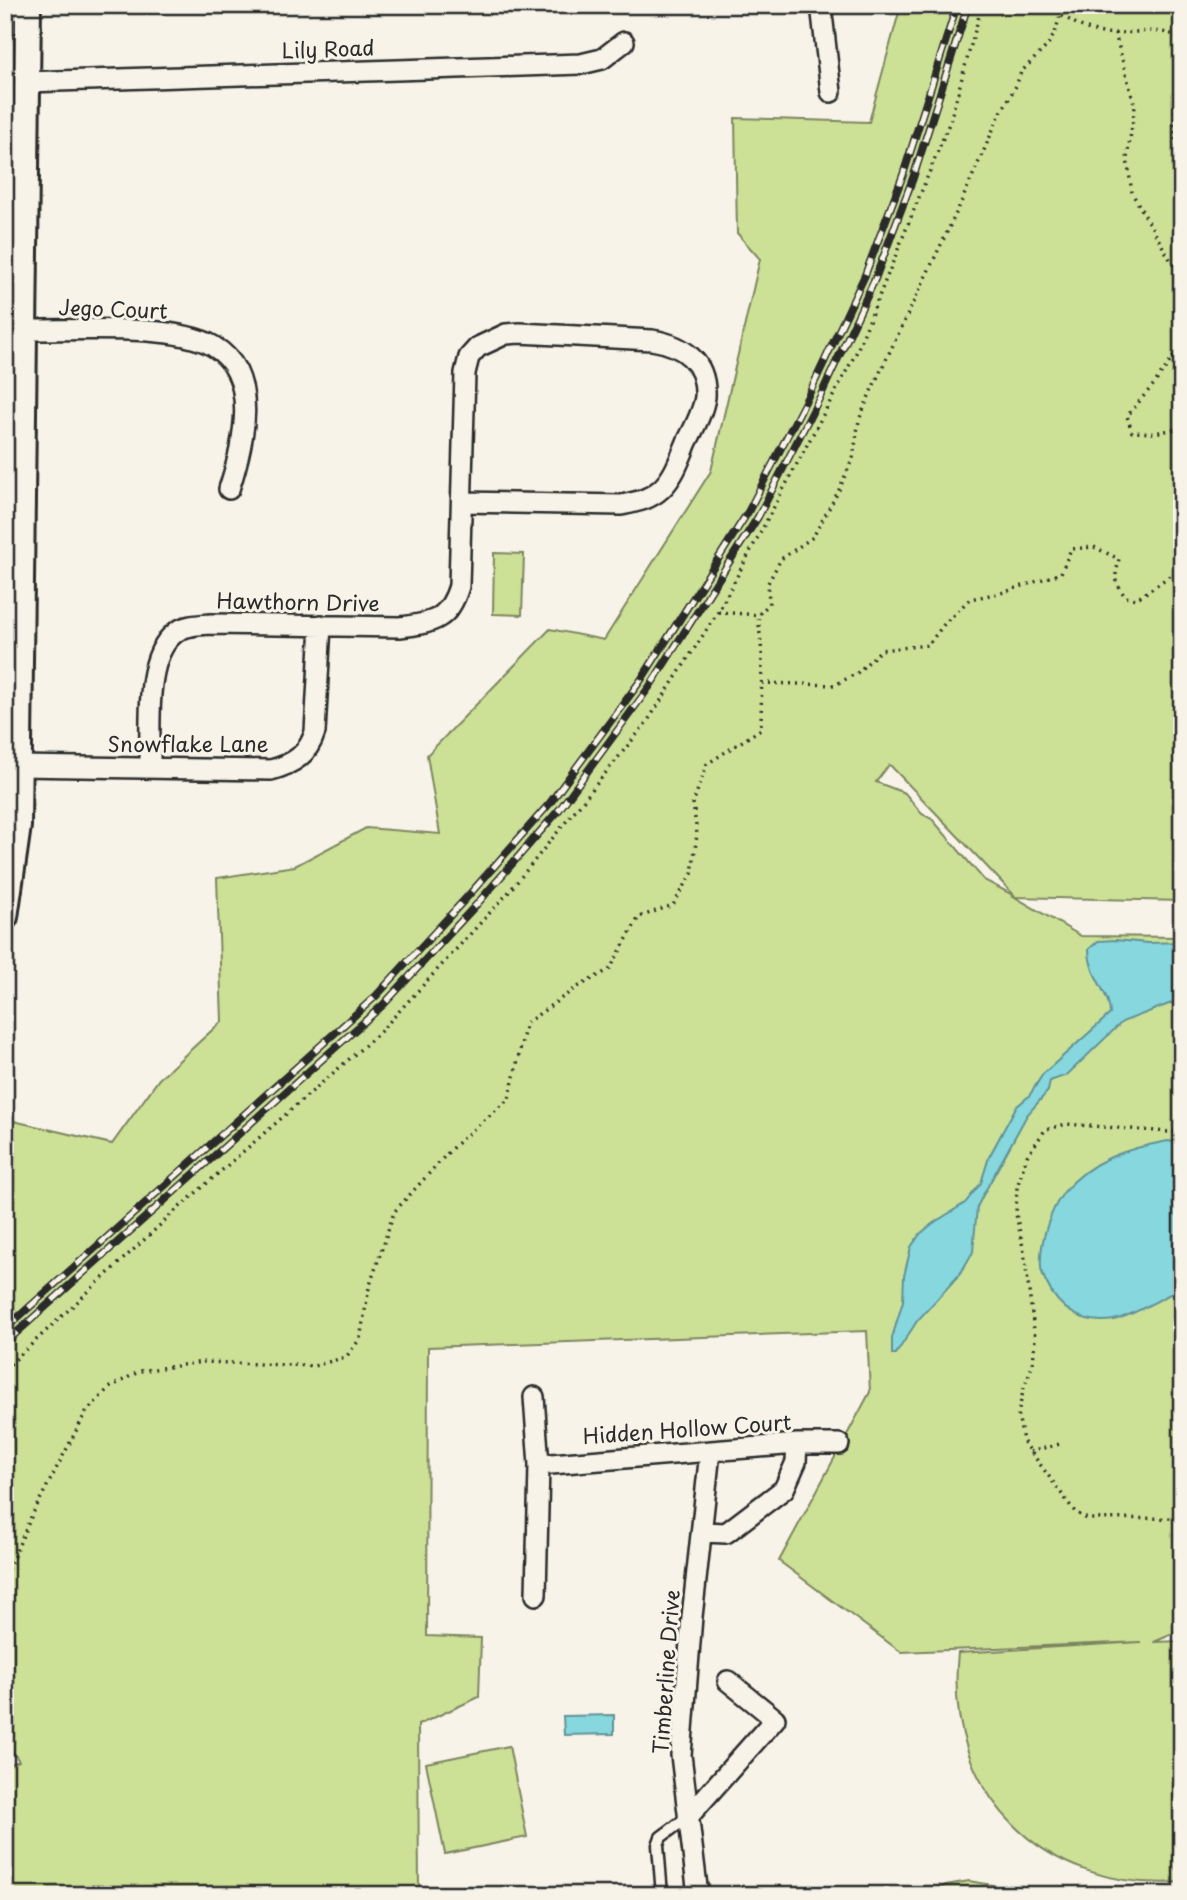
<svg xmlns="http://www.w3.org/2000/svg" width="1187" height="1900" font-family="'Playpen Sans',sans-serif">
  <rect width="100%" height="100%" fill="#f7f3e8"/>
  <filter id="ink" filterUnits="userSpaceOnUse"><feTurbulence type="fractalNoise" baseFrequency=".0143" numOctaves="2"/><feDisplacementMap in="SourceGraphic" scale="14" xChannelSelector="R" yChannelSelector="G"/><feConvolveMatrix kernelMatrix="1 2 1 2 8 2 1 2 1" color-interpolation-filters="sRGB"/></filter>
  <g filter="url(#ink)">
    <path fill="#cce196" stroke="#7c8660" stroke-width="2" fill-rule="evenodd" d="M 901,5 L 1182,5 L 1182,901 L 1015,897 L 1081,936 L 1182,937 L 1182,1630 L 1154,1642 L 1182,1641 L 1182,1882 C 1043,1893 943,1792 958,1653 L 1141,1642 L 901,1652 L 779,1561 L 870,1392 L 867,1331 L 428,1347 L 427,1636 L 481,1638 L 479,1697 L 418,1725 L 419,1895 L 5,1895 L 5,1767 L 19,1761 L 5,1739 L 5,1119 L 112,1144 L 159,1079 L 222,1021 L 217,878 L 295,866 L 366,828 L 440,834 L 427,755 L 550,629 L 604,640 L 711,471 L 760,259 L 737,233 L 735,118 L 869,122 ZM 889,765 L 890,765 L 1015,896 L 984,880 L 932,819 L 922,814 L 905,793 L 876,782 Z
      M 494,553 L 524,554 L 522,615 L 493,614 Z
      M 509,1746 L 527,1837 L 445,1854 L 426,1763 Z
      M 969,1881 L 992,1885 L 1010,1895 L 935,1895 L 935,1891 L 946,1885 Z"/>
    <path fill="#86d7de" stroke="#629296" stroke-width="2" d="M 1116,940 L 1148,943 L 1182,942 L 1182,999 L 1122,1022 L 1067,1075 L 1050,1081 L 1048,1091 L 1027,1115 L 982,1197 L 977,1207 L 973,1252 L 960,1274 L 917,1321 L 896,1354 L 892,1354 L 892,1338 L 903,1301 L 904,1276 L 911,1247 L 920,1234 L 932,1224 L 965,1203 L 981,1183 L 989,1157 L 1016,1107 L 1029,1096 L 1043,1074 L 1110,1014 C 1110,991 1089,978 1089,949 L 1098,941 Z
      M 1168,1141 L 1182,1143 L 1182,1288 C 1165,1296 1131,1317 1114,1320 C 1083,1325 1059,1310 1046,1282 C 1044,1277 1041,1272 1041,1267 C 1039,1244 1050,1210 1064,1192 C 1091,1159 1129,1148 1168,1141 Z
      M 614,1715 L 614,1734 L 564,1735 L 563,1716 Z"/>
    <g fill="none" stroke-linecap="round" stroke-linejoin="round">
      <g stroke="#2b2b2b" stroke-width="15">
        <path id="service" d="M 662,1895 L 658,1845 L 661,1837 L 688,1817"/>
      </g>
      <g stroke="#2b2b2b" stroke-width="24">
        <path id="minor" d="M 821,5 L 831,92
          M 27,82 L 581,64 L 602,59 L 624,42
          M 5,248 L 24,248
          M 23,330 C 71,331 174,323 213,346 C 262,375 243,446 229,489
          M 19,766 L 271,770 C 293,764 308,755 315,732 L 321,625
          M 150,767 C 151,729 143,657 175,633 C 184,625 199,625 211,624 L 400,627 C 433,623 449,620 459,586 L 465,373 L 469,357 L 478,347 L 506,334 L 520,333 L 652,340 C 683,345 707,361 705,397 C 703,412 694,428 687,442 C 680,459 674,477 661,489 C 649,500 636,502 621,505 L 462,502
          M 534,1397 L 539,1465 L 536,1595
          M 539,1465 L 797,1444 L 839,1444
          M 703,1532 L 726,1533 L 784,1489 L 796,1462 L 797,1444
          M 688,1817 L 775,1719 L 728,1681
          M 698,1895 L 681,1755 L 692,1617 L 710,1452"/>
      </g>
      <g stroke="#2b2b2b" stroke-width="30">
        <path id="tertiary" d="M 5,917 L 18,826 L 28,5"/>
      </g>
      <path stroke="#2b2b2b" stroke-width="3.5" stroke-dasharray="2 5" stroke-linecap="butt" d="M 1062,16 C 1072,21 1082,28 1093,31 C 1118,39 1162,22 1182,40
        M 1115,33 L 1135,107 L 1127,158 L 1132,193 L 1179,275 L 1182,329
        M 1182,83 C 1169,114 1176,147 1182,179
        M 1182,345 L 1154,384 L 1127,416 L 1132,432 L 1154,433 L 1182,428
        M 1182,484 L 1174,502 L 1182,506
        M 718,612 L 758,615 L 769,604 L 768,583 L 781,559 L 813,537 L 838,492 L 853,458 L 859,420 L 871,391 L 959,207 L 999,116 L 1016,86 L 1021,72 L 1047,46 L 1055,33 L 1063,5
        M 762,683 L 835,685 L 857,673 L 881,650 L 928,645 L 945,623 L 970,599 L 1005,592 L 1061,573 L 1071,549 L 1094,547 L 1119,559 L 1115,579 L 1125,597 L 1137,599 L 1171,575 L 1182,572
        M 1182,1133 L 1066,1124 L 1045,1130 L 1027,1156 L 1017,1187 L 1016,1214 L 1024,1252 L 1035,1338 L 1033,1364 L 1024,1387 L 1018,1414 L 1023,1441 L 1075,1512 L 1087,1519 L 1182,1518
        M 5,1369 L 173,1213 L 379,1033 L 508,893 L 647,722 L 718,612 L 856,353 L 950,121 L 982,5
        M 1030,1452 L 1060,1444
        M 5,1576 L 32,1515 L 86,1412 L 109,1388 L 140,1371 L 203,1362 L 314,1366 L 346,1357 L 360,1339 L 369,1288 L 394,1212 L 455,1145 L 509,1099 L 526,1023 L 576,988 L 610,969 L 639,917 L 673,905 L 692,874 L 697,834 L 693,803 L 707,764 L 761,729 L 762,654 L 758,615"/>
      <use href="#service" stroke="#f7f3e8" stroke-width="10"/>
      <use href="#minor" stroke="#f7f3e8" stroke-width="19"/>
      <use href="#tertiary" stroke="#f7f3e8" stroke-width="24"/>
      <g stroke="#2b2b2b" stroke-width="8">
        <path id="rail" d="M 5,1329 L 376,996 L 468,896 L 550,803 L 641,680 L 748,512 L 810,392 L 865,275 L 903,175 L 957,5
          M 5,1343 L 384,1004 L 477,904 L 559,810 L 650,686 L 758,517 L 820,397 L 875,279 L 913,178 L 968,5"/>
      </g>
      <use href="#rail" stroke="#f7f3e8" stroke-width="5" stroke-dasharray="16" stroke-linecap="butt"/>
    </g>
  </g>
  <g text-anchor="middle" stroke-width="6" stroke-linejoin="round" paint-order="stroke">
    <g font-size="21" fill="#2b2b2b" stroke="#f7f3e8">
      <text transform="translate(328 50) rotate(-2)" y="7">Lily Road</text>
      <text transform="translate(113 310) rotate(2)" y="7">Jego Court</text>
      <text transform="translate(298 603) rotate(1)" y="7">Hawthorn Drive</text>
      <text x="188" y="752">Snowflake Lane</text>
      <text transform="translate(687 1430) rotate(-4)" y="7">Hidden Hollow Court</text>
      <text transform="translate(667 1672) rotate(-86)" y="7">Timberline Drive</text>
    </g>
  </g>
  <rect width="1187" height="1900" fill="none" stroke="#f7f3e8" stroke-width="28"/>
  <rect x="14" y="14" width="1159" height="1872" fill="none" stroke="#2b2b2b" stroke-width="2.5" filter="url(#ink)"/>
</svg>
